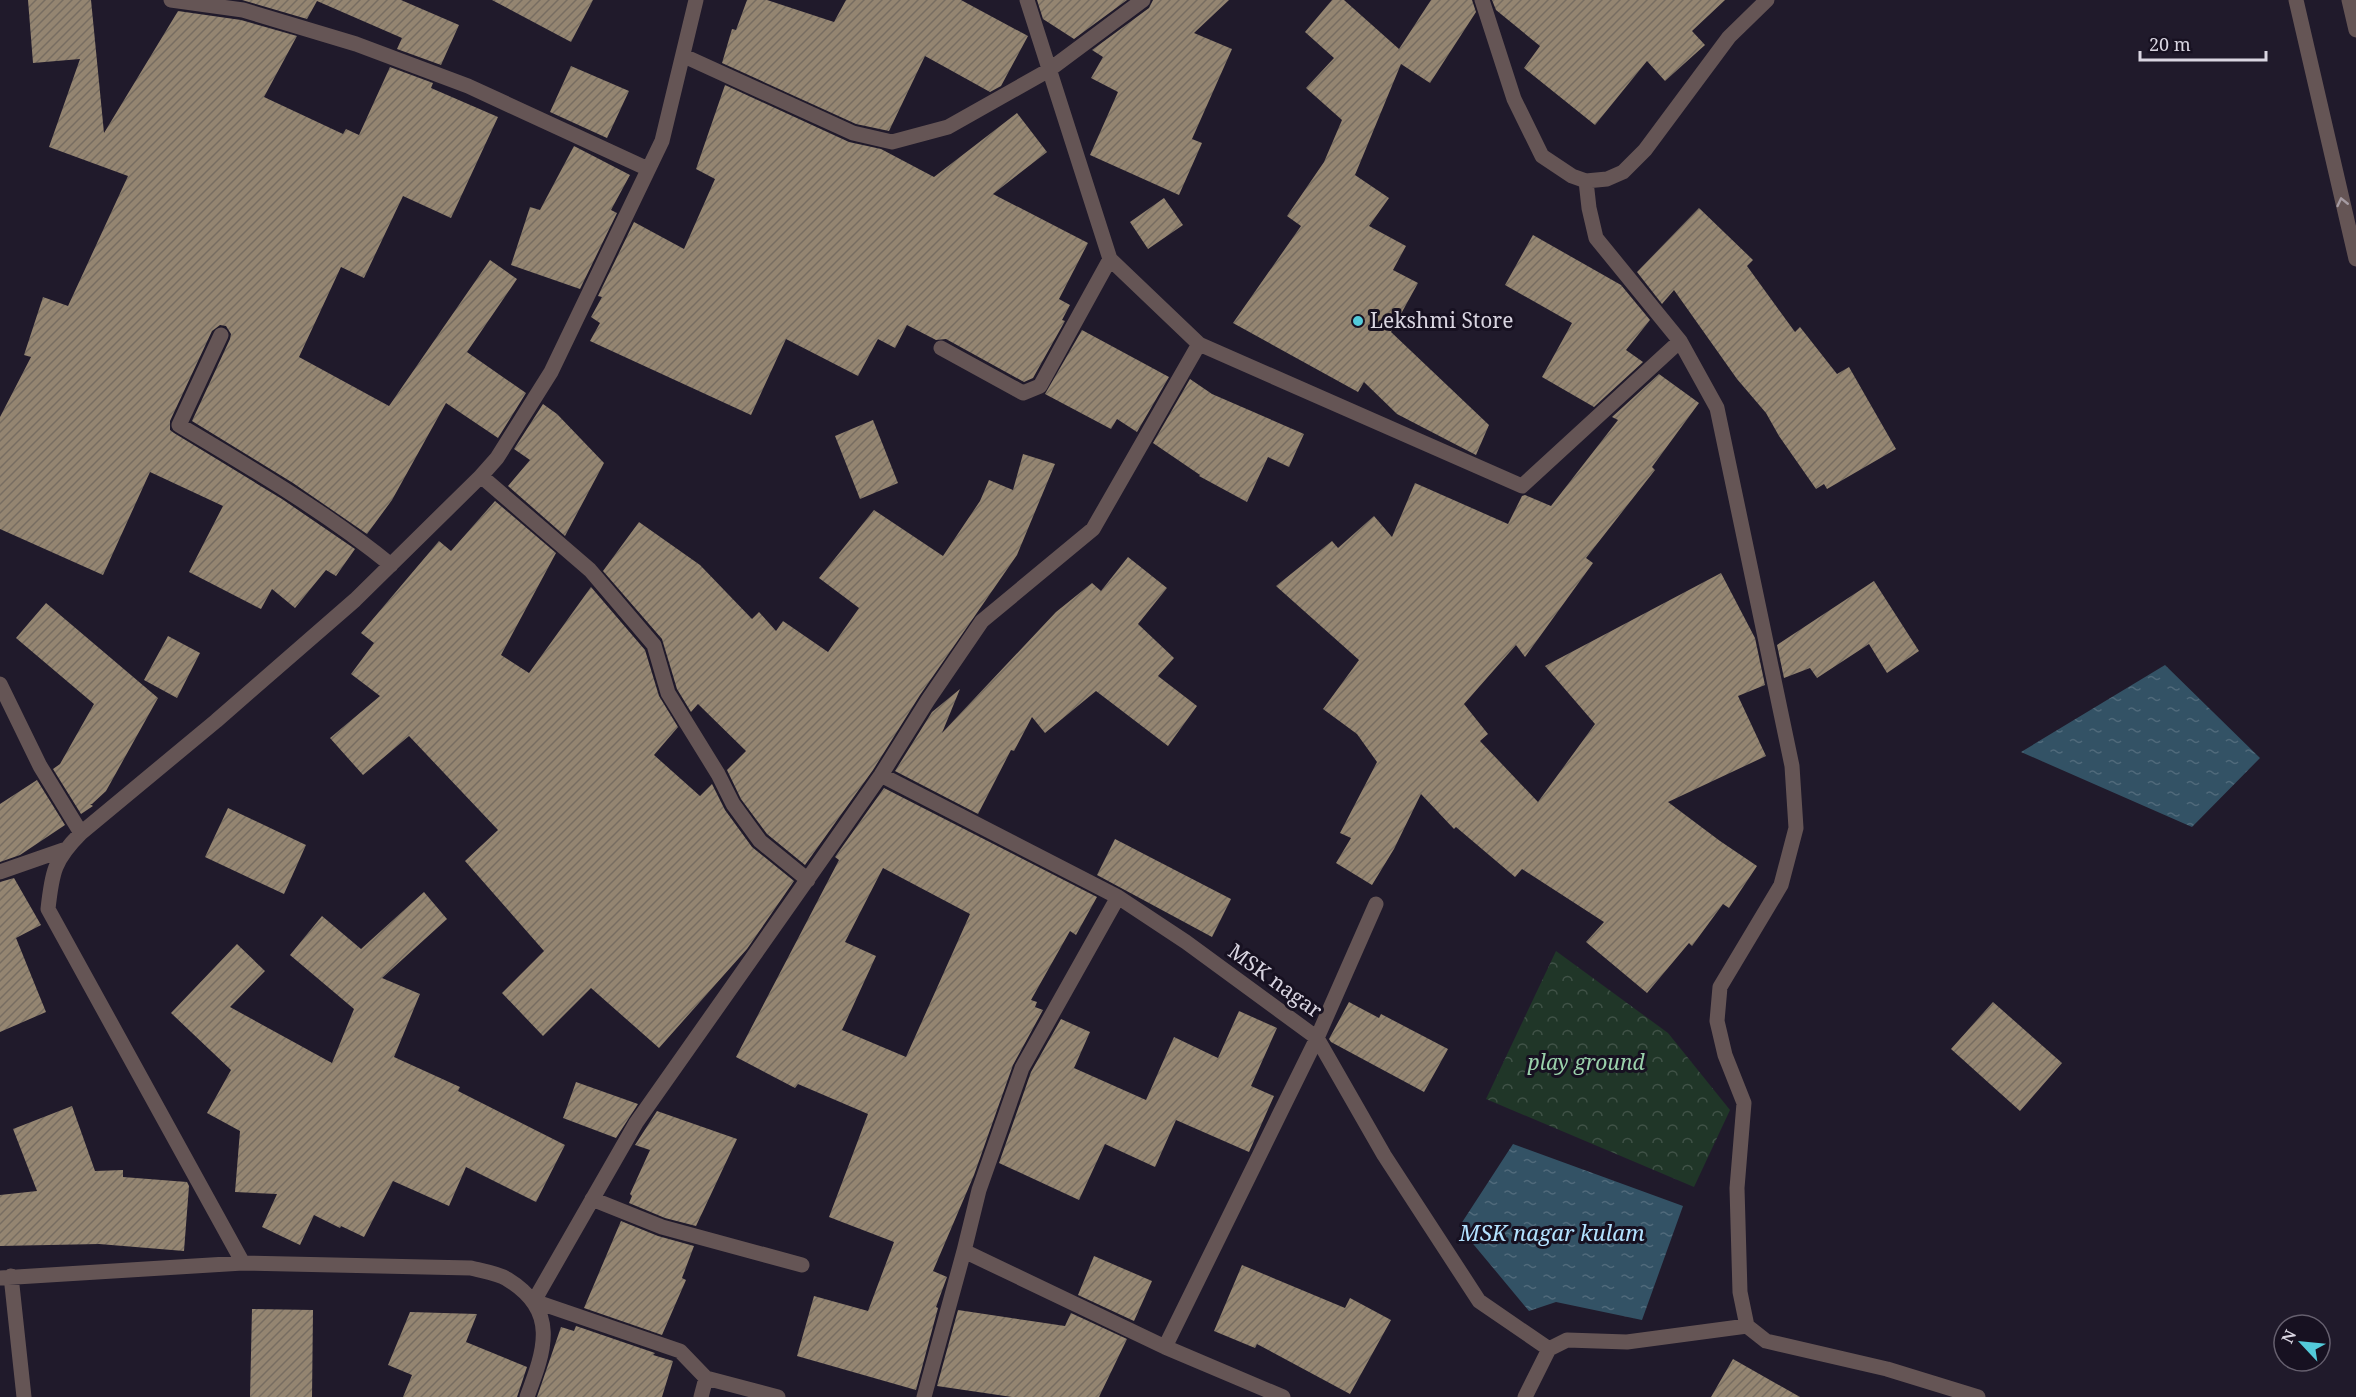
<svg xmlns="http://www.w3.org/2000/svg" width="2356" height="1397" font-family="'Noto Serif',serif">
  <defs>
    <pattern id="park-crowns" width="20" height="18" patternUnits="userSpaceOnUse" patternTransform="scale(1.5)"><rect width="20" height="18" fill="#203628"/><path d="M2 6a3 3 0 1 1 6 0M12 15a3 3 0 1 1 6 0" fill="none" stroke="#405247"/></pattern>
    <pattern id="water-ripples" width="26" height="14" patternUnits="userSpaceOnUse" patternTransform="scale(1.5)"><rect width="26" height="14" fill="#335265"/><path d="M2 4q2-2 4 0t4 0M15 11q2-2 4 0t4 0" fill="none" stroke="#506a7b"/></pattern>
    <pattern id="building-hatch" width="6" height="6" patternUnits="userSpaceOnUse" patternTransform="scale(1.5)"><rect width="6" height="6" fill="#948571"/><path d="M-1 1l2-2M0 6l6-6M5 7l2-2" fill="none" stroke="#776d61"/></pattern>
  </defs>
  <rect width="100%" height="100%" fill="#201a2b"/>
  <path fill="url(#park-crowns)" d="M 1556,951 L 1668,1033 L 1730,1110 L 1694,1187 L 1486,1099 Z"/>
  <path fill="url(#water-ripples)" d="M 2165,665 L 2260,758 L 2192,827 L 2021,752 Z
    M 1513,1144 L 1683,1206 L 1642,1320 L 1556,1302 L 1529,1311 L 1459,1227 Z"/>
  <path fill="url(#building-hatch)" fill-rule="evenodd" d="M 28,0 L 91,0 L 104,133 L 178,11 L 241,20 L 297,36 L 264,97 L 343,134 L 346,129 L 359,135 L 390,67 L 433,83 L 431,88 L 498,117 L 451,218 L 403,196 L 364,278 L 341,267 L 299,357 L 389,406 L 490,260 L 517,279 L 467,352 L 526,393 L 498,438 L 446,403 L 392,500 L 367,534 L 293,483 L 192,421 L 230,339 L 231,334 L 226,326 L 220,325 L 212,331 L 170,421 L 170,430 L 174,433 L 282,499 L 355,549 L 336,576 L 326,570 L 295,608 L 272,589 L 261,609 L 189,572 L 223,506 L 150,472 L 103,575 L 0,529 L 0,417 L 31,357 L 24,355 L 43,297 L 68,306 L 128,176 L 49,147 L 80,59 L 33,63 Z
    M 242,0 L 401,0 L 459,25 L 441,65 L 397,49 L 402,38 L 317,1 L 307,19 Z
    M 492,0 L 593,0 L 571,42 Z
    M 747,0 L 767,0 L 834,22 L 846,0 L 961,0 L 1028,36 L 1001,86 L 990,92 L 925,56 L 889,131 L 856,124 L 722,63 L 732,29 L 736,30 Z
    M 1037,0 L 1127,0 L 1074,39 L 1043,19 Z
    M 1153,0 L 1229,0 L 1194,33 L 1232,49 L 1192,139 L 1202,143 L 1179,195 L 1090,155 L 1118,92 L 1091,78 L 1103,57 L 1092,50 L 1149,8 Z
    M 1332,0 L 1344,0 L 1399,49 L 1431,0 L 1472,0 L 1476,12 L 1430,83 L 1401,64 L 1355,175 L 1389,198 L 1369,226 L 1406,246 L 1393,270 L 1418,283 L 1391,332 L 1489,425 L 1476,455 L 1397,414 L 1364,382 L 1358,392 L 1233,323 L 1301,226 L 1287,216 L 1324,162 L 1342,120 L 1306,88 L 1334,58 L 1305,32 Z
    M 1492,0 L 1725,0 L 1692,31 L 1705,45 L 1665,81 L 1647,61 L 1595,125 L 1524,68 L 1540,46 L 1496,10 Z
    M 571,66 L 629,91 L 607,138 L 550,112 Z
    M 725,85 L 849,142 L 881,149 L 934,177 L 1017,113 L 1047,152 L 993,194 L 1088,243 L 1059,299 L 1070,305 L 1062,320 L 1065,321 L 1033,378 L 1024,382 L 946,339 L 936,340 L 907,325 L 895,348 L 878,339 L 858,376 L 786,339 L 751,415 L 590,341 L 600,323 L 591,317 L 602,297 L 598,296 L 634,222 L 684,249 L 715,179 L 696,169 Z
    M 574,146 L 630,175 L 611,210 L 617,213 L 580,289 L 511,265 L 530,207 L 540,210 Z
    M 1164,198 L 1183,225 L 1148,249 L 1130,222 Z
    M 1699,208 L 1753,260 L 1747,266 L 1795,332 L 1800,327 L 1837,374 L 1849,367 L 1896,449 L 1827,489 L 1824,484 L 1816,489 L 1779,436 L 1766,413 L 1737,379 L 1674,290 L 1662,304 L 1637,272 Z
    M 1533,235 L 1621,285 L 1650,320 L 1626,350 L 1643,362 L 1594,407 L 1542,377 L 1572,323 L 1505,285 Z
    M 1082,330 L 1169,377 L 1137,432 L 1117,419 L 1111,429 L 1045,394 Z
    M 1659,374 L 1699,403 L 1652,467 L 1655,470 L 1586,558 L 1593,563 L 1525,657 L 1516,645 L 1464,704 L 1488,734 L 1480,741 L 1538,802 L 1595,724 L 1545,666 L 1721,573 L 1755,638 L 1765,685 L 1738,696 L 1766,756 L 1668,802 L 1720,841 L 1757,866 L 1729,908 L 1723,904 L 1692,946 L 1689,943 L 1647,993 L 1586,942 L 1604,922 L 1522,869 L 1515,877 L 1456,827 L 1454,829 L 1421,794 L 1394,849 L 1372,885 L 1336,863 L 1351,838 L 1340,833 L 1377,762 L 1357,734 L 1323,709 L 1359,660 L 1276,586 L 1332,541 L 1338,548 L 1374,516 L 1392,537 L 1415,483 L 1508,524 L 1522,496 L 1525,495 L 1551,506 L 1618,420 L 1612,417 Z
    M 1190,379 L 1212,394 L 1304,434 L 1289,467 L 1268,457 L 1247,502 L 1199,476 L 1200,475 L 1153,443 Z
    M 543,404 L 557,414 L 604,463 L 565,536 L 508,486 L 530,460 L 514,449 Z
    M 873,420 L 898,483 L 860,499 L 835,436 Z
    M 1023,454 L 1055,464 L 1017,555 L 920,695 L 873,770 L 805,865 L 767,834 L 741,799 L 727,770 L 746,751 L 698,704 L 691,712 L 677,689 L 662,639 L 603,571 L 639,522 L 700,565 L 752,619 L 759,612 L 776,631 L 783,621 L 828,652 L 859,608 L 819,578 L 874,510 L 943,556 L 980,501 L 989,480 L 1013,490 Z
    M 495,501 L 556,553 L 501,655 L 529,673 L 591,587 L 645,650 L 659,696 L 678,727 L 654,755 L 700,796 L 712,784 L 725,810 L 752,847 L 794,881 L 747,949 L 659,1048 L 591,988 L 543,1036 L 502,993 L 544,951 L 465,861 L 498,830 L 409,736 L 363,775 L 330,738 L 380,696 L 351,674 L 374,643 L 361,633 L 439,541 L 451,551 Z
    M 1128,557 L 1167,588 L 1138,624 L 1174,658 L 1158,676 L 1197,706 L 1168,746 L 1096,691 L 1045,733 L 1032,717 L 1014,751 L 1011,750 L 978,814 L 895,771 L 932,712 L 960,689 L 942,733 L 1056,612 L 1092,583 L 1101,591 Z
    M 1874,581 L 1919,651 L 1887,673 L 1869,644 L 1817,678 L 1810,668 L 1784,678 L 1777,645 Z
    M 46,603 L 158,698 L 106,791 L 92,804 L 90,804 L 93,806 L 81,814 L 53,769 L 60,764 L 94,704 L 16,638 Z
    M 168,636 L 200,653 L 177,698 L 144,680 Z
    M 37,780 L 65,825 L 20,855 L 0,862 L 0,804 Z
    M 884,788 L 1097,897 L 1076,935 L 1070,931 L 1031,1000 L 1037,1002 L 1035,1007 L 1043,1010 L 1013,1065 L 974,1175 L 933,1271 L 947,1277 L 936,1307 L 938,1308 L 916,1390 L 797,1356 L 814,1296 L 868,1311 L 894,1242 L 829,1217 L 868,1114 L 798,1084 L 795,1088 L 736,1057 L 839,860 L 835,857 ZM 883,868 L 970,914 L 906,1057 L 842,1030 L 876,956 L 845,942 Z
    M 228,808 L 306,845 L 284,894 L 205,857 Z
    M 1115,839 L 1231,899 L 1212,937 L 1097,875 Z
    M 14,878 L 41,925 L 16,938 L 46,1012 L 0,1032 L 0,882 Z
    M 424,892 L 447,919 L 382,978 L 420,994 L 394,1057 L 460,1087 L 458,1091 L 565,1145 L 536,1202 L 466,1167 L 449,1206 L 393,1181 L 364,1237 L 341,1226 L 340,1228 L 314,1215 L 300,1245 L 262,1227 L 277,1194 L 235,1192 L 240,1131 L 207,1113 L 231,1070 L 171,1013 L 237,944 L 265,971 L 230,1007 L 332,1063 L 354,1009 L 290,955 L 322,916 L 361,949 Z
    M 1349,1002 L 1379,1018 L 1381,1014 L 1448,1049 L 1424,1092 L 1331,1042 L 1329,1039 Z
    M 1993,1002 L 2062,1063 L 2020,1111 L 1951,1049 Z
    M 1239,1011 L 1277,1028 L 1251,1086 L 1274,1096 L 1249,1152 L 1176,1120 L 1155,1167 L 1105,1144 L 1079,1200 L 999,1163 L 1031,1072 L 1061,1019 L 1090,1032 L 1074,1068 L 1146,1100 L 1174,1037 L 1218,1058 Z
    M 576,1082 L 638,1104 L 616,1138 L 563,1118 Z
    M 72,1106 L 95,1171 L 123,1170 L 123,1177 L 187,1182 L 189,1186 L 184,1251 L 99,1244 L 0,1246 L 0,1195 L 37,1191 L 13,1129 Z
    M 657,1111 L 737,1139 L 696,1226 L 665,1218 L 629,1203 L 632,1196 L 630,1194 L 650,1150 L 635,1145 Z
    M 621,1221 L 658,1236 L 694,1246 L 682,1278 L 686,1280 L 662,1335 L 584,1308 Z
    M 1094,1256 L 1152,1281 L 1134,1321 L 1078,1295 Z
    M 1242,1265 L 1345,1308 L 1350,1298 L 1391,1320 L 1350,1394 L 1257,1344 L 1255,1348 L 1214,1331 Z
    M 252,1309 L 313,1310 L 312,1397 L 250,1397 Z
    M 958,1310 L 1065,1326 L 1071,1313 L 1127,1339 L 1099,1397 L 1012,1397 L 937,1386 Z
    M 410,1312 L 477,1314 L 466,1342 L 527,1367 L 517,1397 L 403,1397 L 412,1375 L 388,1365 Z
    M 576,1326 L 655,1353 L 653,1355 L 673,1361 L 662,1397 L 537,1397 L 561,1327 L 574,1331 Z
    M 1733,1359 L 1800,1397 L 1711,1397 Z"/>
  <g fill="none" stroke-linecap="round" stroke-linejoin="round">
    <path stroke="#655555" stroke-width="15" d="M 171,0 L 243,10 L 356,44 L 468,86 L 648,169
      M 1027,0 L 1110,259 L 1199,344 L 1522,486 L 1680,341
      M 1482,0 L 1514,99 L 1542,156 L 1572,176 L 1586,181 L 1607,179 L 1623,172 L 1645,150 L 1729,37 L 1767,0
      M 684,56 L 853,133 L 892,142 L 948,127 L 1049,70 L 1143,0
      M 1586,181 L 1589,208 L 1596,238 L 1680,341 L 1717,408 L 1792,766 L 1796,828 L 1781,885 L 1720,987 L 1717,1021 L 1725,1055 L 1744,1103 L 1737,1188 L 1740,1292 L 1747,1326 L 1766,1341 L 1887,1369 L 1978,1397
      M 221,335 L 179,425 C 251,468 326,512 391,565
      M 941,348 L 1023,393 L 1040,386 L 1110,259
      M 481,476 L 590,570 L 654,645 L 668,693 L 718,774 L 733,804 L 760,841 L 808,880
      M 0,684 L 40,766 L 81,833
      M 881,775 L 1118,897 L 1186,942 L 1317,1038 L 1384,1155 L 1479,1301 L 1549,1349 L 1525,1397
      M 0,872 L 63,850
      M 592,1199 L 662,1227 L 802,1265
      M 964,1251 L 1165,1347 L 1283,1397
      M 243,1263 L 48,909 C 52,872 54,860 81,833 L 216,721 L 355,600 L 481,476 L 497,458 L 551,372 L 662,141 L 696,0
      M 11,1276 L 24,1397
      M 0,1278 L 243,1263 L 471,1268 C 482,1271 498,1273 507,1279 C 559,1311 545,1349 527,1397
      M 1165,1347 L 1317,1038 L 1376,904
      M 1549,1349 L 1567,1340 L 1627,1342 L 1747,1326
      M 701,1397 L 706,1378
      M 778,1397 L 706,1378 L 680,1351 L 534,1301 L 636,1123 L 881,775 L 928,700 L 982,621 L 1093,529 L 1199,344
      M 924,1397 L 964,1251 L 979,1190 L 1022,1068 L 1118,897"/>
    <path stroke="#655555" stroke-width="15" d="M 2296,0 L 2356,259
      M 2349,0 L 2356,30"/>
  </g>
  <defs><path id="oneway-chevron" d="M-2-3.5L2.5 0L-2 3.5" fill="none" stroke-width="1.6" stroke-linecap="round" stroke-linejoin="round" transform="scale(1.5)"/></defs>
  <use stroke="#a59ba2" href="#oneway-chevron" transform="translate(2342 202) rotate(-103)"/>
  <circle fill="#53cbda" stroke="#171121" stroke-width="2" cx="1358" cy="321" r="6"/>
  <g text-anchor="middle" stroke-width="6" stroke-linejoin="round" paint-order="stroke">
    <g font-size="21" fill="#d9d5e1" stroke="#171121" text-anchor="start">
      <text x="1370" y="328">Lekshmi Store</text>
    </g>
    <g font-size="21" fill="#d9d5e1" stroke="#171121">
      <text transform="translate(1275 981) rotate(36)" y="7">MSK nagar</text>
    </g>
    <g font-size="21" font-style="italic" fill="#9ad1ab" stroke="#171121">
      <text x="1586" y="1070">play ground</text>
    </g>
    <g font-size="22" font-style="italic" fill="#b3e2ff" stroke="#171121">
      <text x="1552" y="1241">MSK nagar kulam</text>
    </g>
  </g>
  <g transform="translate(2302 1343) rotate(296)"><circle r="28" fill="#171121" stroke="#655f6e" stroke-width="1.5"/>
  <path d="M0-4.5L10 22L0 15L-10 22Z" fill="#53cbda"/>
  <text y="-9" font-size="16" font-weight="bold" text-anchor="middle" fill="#d9d5e1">N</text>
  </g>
  <path d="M2140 51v9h126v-9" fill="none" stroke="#d9d5e1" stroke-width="3"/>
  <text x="2149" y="51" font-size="18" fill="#d9d5e1" stroke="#171121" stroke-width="4.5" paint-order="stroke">20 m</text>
</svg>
